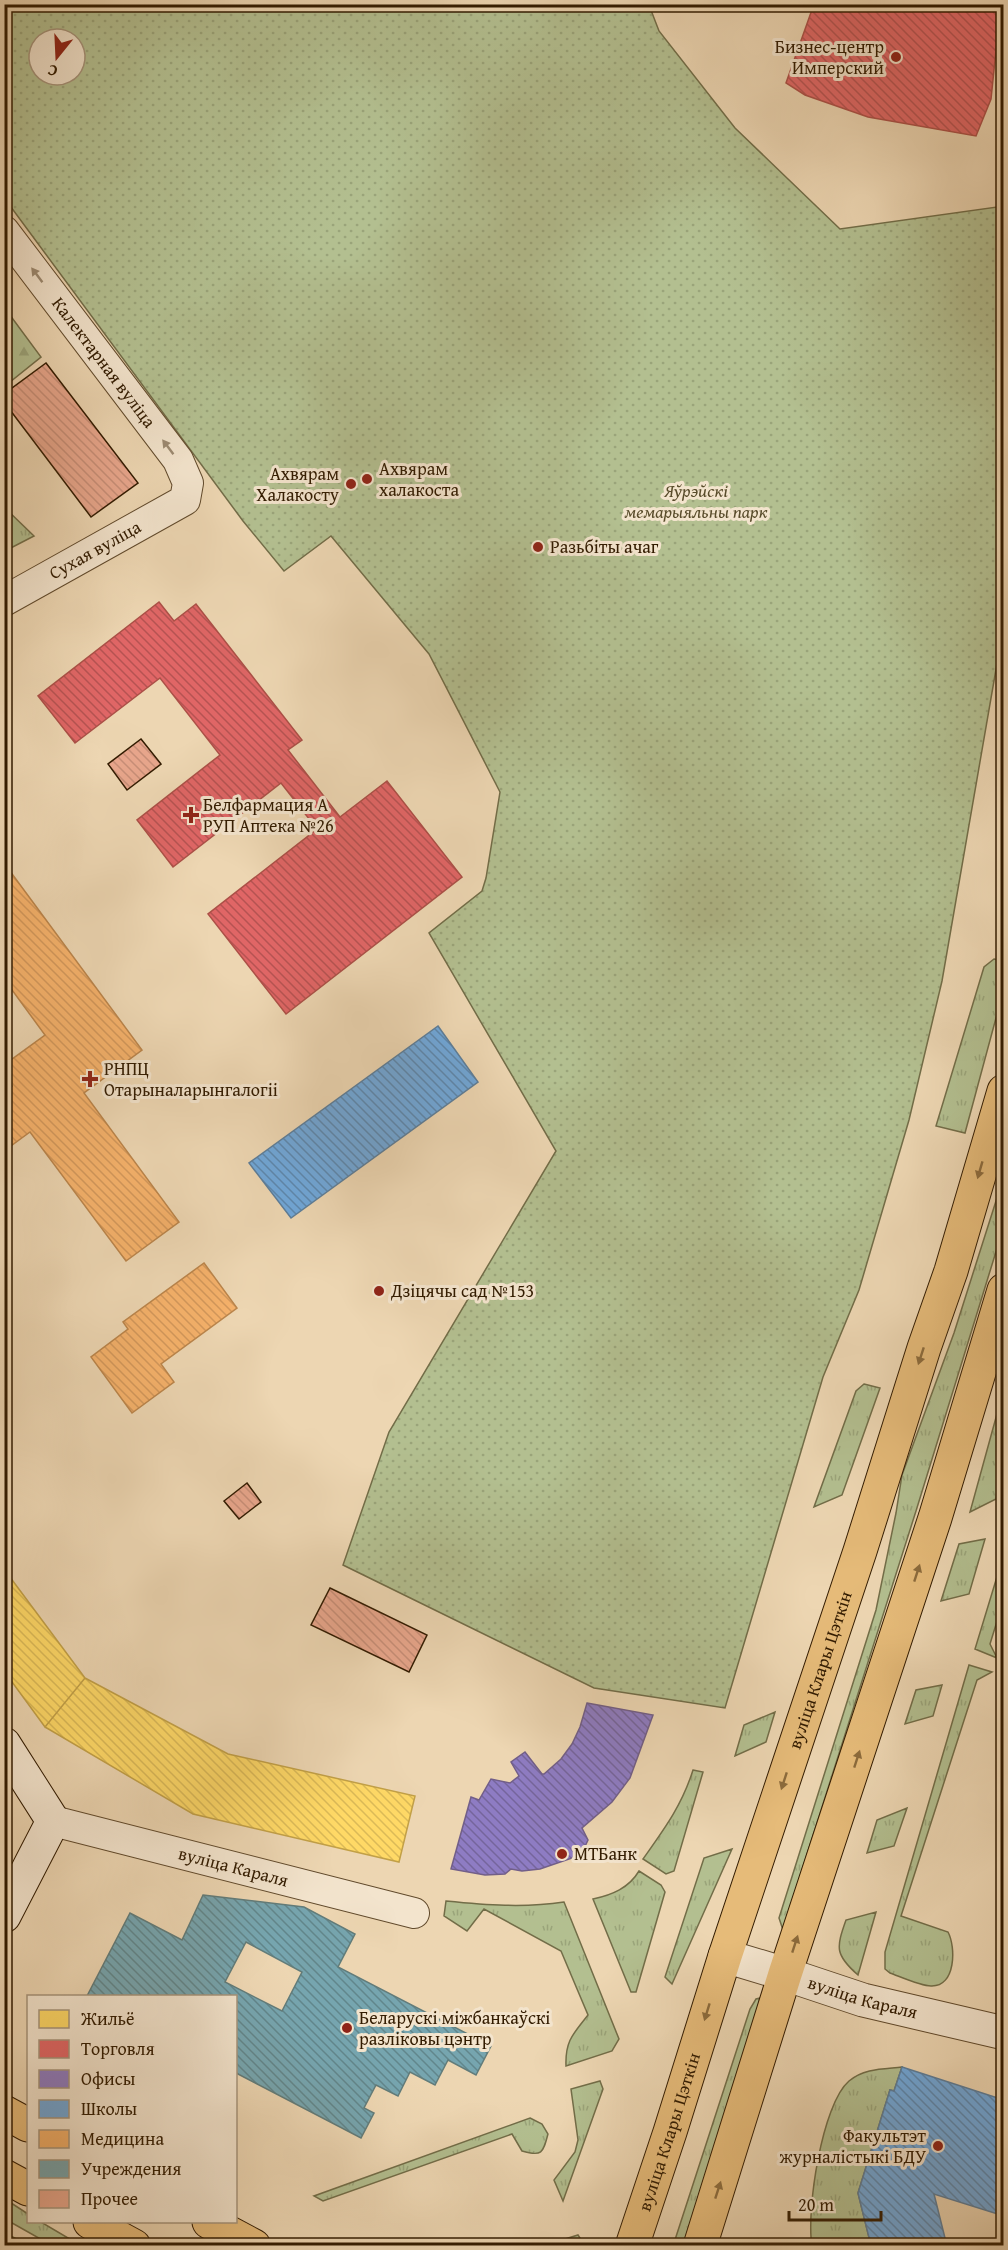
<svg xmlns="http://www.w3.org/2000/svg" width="1008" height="2250" font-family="'Gentium Book Plus',serif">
  <defs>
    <pattern id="grass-tufts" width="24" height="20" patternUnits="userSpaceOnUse" patternTransform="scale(1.5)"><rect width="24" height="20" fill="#b3bf90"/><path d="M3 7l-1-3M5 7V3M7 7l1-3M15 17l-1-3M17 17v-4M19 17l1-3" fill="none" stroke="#9aa47a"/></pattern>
    <pattern id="forest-firs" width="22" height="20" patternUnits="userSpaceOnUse" patternTransform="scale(1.5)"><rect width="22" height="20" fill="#b3bf90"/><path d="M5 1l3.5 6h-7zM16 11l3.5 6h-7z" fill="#9aa47a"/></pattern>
    <pattern id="park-dots" width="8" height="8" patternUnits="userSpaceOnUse" patternTransform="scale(1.5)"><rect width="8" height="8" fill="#b3bf90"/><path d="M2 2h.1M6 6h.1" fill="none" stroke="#9aa47a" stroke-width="1.8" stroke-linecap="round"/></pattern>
    <pattern id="homes-back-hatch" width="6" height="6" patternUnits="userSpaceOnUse" patternTransform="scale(1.5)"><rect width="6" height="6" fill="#ffd966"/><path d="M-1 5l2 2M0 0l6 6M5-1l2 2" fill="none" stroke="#dbba57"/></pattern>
    <pattern id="shops-back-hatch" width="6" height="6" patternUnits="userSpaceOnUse" patternTransform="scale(1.5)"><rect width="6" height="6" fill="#e06666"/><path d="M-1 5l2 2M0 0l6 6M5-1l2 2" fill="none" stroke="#b65352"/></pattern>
    <pattern id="offices-back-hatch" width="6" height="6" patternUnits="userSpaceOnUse" patternTransform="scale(1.5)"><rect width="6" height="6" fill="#8e7cc3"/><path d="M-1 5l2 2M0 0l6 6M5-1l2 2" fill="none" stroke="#75659c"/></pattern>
    <pattern id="schools-back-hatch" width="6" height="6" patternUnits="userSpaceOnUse" patternTransform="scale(1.5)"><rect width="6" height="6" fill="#6fa8dc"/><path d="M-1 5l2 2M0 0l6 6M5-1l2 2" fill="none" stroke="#5c88b0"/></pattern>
    <pattern id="health-back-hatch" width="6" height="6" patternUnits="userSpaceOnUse" patternTransform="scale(1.5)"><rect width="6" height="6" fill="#f6b26b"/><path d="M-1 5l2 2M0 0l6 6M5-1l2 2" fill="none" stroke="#d3985b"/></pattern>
    <pattern id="public-back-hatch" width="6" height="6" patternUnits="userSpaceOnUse" patternTransform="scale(1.5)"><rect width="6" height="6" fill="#76a5af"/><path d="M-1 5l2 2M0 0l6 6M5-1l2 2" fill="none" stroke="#61868c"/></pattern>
    <pattern id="building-back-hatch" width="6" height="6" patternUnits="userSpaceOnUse" patternTransform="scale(1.5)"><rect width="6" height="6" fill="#e8a68c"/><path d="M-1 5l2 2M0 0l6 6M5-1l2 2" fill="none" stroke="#c78e77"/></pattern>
  </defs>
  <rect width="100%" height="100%" fill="#edd6b2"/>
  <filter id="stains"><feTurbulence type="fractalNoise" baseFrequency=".00333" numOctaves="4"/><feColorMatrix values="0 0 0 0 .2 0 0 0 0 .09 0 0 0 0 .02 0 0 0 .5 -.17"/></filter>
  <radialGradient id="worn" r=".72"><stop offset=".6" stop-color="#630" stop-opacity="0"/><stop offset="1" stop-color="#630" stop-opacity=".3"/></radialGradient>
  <path fill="url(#grass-tufts)" stroke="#726d48" stroke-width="1.5" d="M 4,507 L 34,536 L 5,551 L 4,551 Z
    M 994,959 L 1003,961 L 1003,992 L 965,1133 L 936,1126 L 984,967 Z
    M 1003,1179 L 1003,1229 L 916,1511 L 783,1930 L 779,1918 L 876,1610 L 896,1513 L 902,1475 L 954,1333 Z
    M 864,1384 L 880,1388 L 842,1495 L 814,1507 L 856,1391 Z
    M 1003,1392 L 1003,1443 L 996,1499 L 970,1512 Z
    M 985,1539 L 969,1594 L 941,1601 L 959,1544 Z
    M 1003,1557 L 1003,1602 L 990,1644 L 997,1658 L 975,1649 Z
    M 969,1665 L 992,1672 L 977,1680 L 901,1916 L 948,1932 C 956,1947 956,1987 931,1986 C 921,1986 901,1977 890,1973 L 885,1969 L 885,1952 Z
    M 942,1685 L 933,1716 L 905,1724 L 916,1690 Z
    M 775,1712 L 766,1742 L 735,1756 L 744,1725 Z
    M 693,1770 L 703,1772 L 674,1871 L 666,1874 L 643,1859 C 665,1828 682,1805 693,1770 Z
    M 907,1808 L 894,1846 L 867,1853 L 877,1820 Z
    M 732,1849 L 672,1984 L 665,1977 L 704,1858 Z
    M 639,1871 L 661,1885 L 665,1892 L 636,1992 L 631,1992 L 593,1899 C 612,1895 629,1888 639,1871 Z
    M 446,1901 C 486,1905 524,1908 564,1902 L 619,2039 L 612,2051 L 566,2066 C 565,2041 573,2034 588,2015 L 561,1951 L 484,1909 L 467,1931 L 444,1916 Z
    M 876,1912 L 858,1975 C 835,1955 836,1948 846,1920 Z
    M 760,1998 L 750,2041 L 683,2245 L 673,2246 L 750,2009 L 756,1999 Z
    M 902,2067 L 894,2091 L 890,2090 L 858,2193 L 871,2245 L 812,2246 C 806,2210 822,2104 849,2081 C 864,2068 884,2069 902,2067 Z
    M 600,2081 L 603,2089 L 563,2201 L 554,2180 L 575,2152 L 578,2140 L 571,2089 Z
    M 530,2118 L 542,2124 L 548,2134 C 543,2153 542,2157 522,2151 L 512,2134 L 323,2201 L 314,2196 Z
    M 5,2199 L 28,2214 L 28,2222 L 41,2222 L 80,2245 L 51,2245 L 5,2219 Z
    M 578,2235 L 582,2241 L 581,2245 L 546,2245 Z"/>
  <path fill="url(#forest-firs)" stroke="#726d48" stroke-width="1.5" d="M 4,307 L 41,357 L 5,386 L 4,386 Z"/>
  <path fill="url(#park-dots)" stroke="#726d48" stroke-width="1.5" fill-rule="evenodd" d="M 649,5 L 659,31 L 735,128 L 840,229 L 1004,206 L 1003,629 L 942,981 L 909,1120 L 859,1290 L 823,1377 L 725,1708 L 594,1688 L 343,1565 L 389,1432 L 556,1151 L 429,933 L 482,891 L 486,878 L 500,792 L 429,654 L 331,536 L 284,571 L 243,521 L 5,199 L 5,5 ZM 39,39 L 75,39 L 75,75 L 39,75 Z
    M 5,2233 L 28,2245 L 5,2245 Z"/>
  <path fill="url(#homes-back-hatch)" stroke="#c2a047" stroke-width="1.5" d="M 4,1569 L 85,1678 L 45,1727 L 4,1671 Z
    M 85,1678 L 228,1754 L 415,1796 L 399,1862 L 193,1814 L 45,1727 Z"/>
  <path fill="url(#shops-back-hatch)" stroke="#ac5047" stroke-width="1.5" d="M 814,4 L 996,4 L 998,31 L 991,99 L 976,136 L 868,117 L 805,95 L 786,83 Z
    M 159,602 L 174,621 L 196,604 L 302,740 L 288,750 L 340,817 L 387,781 L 462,877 L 286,1014 L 208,914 L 317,829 L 281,783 L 173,867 L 137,820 L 220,755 L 160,678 L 75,743 L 38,696 Z"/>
  <path fill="url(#offices-back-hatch)" stroke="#725f88" stroke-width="1.5" d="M 587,1703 L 653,1715 L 630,1778 L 612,1802 L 582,1828 L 588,1840 L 581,1855 L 540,1869 L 522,1871 L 511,1869 L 505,1874 L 485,1875 L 451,1869 L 471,1797 L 479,1800 L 491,1779 L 510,1783 L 519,1776 L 511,1762 L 525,1752 L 542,1774 L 544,1774 L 561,1759 L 572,1744 L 580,1727 Z"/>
  <path fill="url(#schools-back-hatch)" stroke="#5d7e9a" stroke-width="1.5" d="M 438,1026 L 478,1082 L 291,1218 L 249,1163 Z
    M 902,2067 L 1004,2100 L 1004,2216 L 934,2194 L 947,2246 L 871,2246 L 858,2193 L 890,2090 L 894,2091 Z"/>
  <path fill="url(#health-back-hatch)" stroke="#bb854b" stroke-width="1.5" d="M 4,863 L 142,1050 L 84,1093 L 179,1222 L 126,1261 L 30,1132 L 4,1151 L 4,1092 L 12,1086 L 4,1076 L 4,1065 L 45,1035 L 4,979 Z
    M 204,1263 L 237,1308 L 161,1364 L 174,1382 L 132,1413 L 91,1357 L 128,1329 L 123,1322 Z"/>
  <path fill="url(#public-back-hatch)" stroke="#627c7a" stroke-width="1.5" fill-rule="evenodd" d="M 203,1895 L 304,1907 L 355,1934 L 338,1967 L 491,2046 L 476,2075 L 448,2060 L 435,2085 L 410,2072 L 398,2096 L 376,2085 L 364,2108 L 374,2113 L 361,2138 L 236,2073 L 236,1996 L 87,1996 L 130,1913 L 182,1940 ZM 246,1942 L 302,1972 L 282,2011 L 225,1982 Z"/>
  <path fill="url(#building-back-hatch)" stroke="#321b00" stroke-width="1.5" d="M 46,363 L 138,483 L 91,517 L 4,402 L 4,394 Z
    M 141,739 L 161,764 L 127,790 L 108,764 Z
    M 247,1483 L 261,1502 L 239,1519 L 224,1501 Z
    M 330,1588 L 427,1635 L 409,1672 L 311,1625 Z"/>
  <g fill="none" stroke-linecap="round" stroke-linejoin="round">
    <g stroke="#614a2c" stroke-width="32">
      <g id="minor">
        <path id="s1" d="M 4,231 L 178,460 L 188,483 L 185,500 L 4,601"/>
        <path id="s2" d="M 53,1821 L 414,1913"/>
      </g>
    </g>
    <g stroke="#614a2c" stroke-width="35">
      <g id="tertiary">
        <path id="s3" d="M 725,1956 L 785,1974 L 863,2000 L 1004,2033"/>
      </g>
    </g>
    <g stroke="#321b00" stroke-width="35">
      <path id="secondary" d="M 4,1744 L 53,1821 L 4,1916"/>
    </g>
    <g stroke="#321b00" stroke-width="35">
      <g id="primary">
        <path d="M 4,2112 L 28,2125"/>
        <path d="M 4,2176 L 28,2189"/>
        <path d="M 90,2222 L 134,2246"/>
        <path d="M 209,2222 L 254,2246"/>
        <path id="s4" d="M 632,2246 L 670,2132 L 725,1956 L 860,1551 L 924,1348 L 951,1271 L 1004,1091"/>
        <path d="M 700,2246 L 785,1974 L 935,1518 L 1004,1290"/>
      </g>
    </g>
    <use href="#minor" stroke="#f3e4cd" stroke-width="30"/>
    <use href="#tertiary" stroke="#f3e4cd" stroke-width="33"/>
    <use href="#secondary" stroke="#f3e4cd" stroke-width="33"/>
    <use href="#primary" stroke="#e6bb79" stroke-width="33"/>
  </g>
  <defs><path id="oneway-solid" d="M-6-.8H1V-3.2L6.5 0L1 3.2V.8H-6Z" transform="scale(1.5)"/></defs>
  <g fill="#9c8a71">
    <use href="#oneway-solid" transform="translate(37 275) rotate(-127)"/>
    <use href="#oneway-solid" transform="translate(168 447) rotate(-127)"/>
  </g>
  <g fill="#8c6b3c">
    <use href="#oneway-solid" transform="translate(980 1170) rotate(106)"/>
    <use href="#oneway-solid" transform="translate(921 1356) rotate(108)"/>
    <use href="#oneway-solid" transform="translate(917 1573) rotate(-72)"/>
    <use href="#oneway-solid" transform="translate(857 1759) rotate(-72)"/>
    <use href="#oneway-solid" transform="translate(784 1781) rotate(108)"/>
    <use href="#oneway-solid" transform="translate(795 1944) rotate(-72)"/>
    <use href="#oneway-solid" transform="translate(707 2012) rotate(107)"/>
    <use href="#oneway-solid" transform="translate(718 2190) rotate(-72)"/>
  </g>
  <g fill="#8f2418" stroke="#f3e4cd" stroke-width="2">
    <circle cx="896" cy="57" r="6"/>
    <circle cx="367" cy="479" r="6"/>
    <circle cx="351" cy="484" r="6"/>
    <circle cx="538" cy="547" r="6"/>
    <path d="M188 806h6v6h6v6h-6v6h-6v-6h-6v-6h6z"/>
    <path d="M87 1070h6v6h6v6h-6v6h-6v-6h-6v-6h6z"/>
    <circle cx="379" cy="1291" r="6"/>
    <circle cx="562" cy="1854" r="6"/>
    <circle cx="347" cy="2028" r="6"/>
    <circle cx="938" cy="2146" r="6"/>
  </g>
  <g text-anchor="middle" stroke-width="6" stroke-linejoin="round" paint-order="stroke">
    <g font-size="18" fill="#321b00" stroke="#f3e4cd" text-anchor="start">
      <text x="884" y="53" text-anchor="end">Бизнес-центр<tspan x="884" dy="21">Имперский</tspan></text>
      <text x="379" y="475">Ахвярам<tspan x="379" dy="21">халакоста</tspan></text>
      <text x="339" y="480" text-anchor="end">Ахвярам<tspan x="339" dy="21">Халакосту</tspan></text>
      <text x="550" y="553">Разьбіты ачаг</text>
      <text x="203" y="811">Белфармация А<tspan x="203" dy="21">РУП Аптека №26</tspan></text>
      <text x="104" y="1075">РНПЦ<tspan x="104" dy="21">Отарыналарынгалогіі</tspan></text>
      <text x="391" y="1297">Дзіцячы сад №153</text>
      <text x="574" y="1860">МТБанк</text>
      <text x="359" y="2024">Беларускі міжбанкаўскі<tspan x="359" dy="21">разліковы цэнтр</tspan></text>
      <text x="926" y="2142" text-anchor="end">Факультэт<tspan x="926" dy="21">журналістыкі БДУ</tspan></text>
    </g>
    <g font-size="18" fill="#321b00" stroke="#f3e4cd">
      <text dy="6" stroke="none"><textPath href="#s1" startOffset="165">Калектарная вуліца</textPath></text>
      <text transform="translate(95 550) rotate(-29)" y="6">Сухая вуліца</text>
      <text dy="6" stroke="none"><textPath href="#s4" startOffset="606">вуліца Клары Цэткін</textPath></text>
      <text dy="6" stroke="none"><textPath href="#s2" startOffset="186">вуліца Караля</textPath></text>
      <text dy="6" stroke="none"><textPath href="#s3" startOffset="144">вуліца Караля</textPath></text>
      <text dy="6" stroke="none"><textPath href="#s4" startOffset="120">вуліца Клары Цэткін</textPath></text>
    </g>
    <g font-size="18" font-style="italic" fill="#594c2b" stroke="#f3e4cd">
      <text x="696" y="497">Яўрэйскі<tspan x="696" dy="21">мемарыяльны парк</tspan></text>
    </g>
  </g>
  <rect width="1008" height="2250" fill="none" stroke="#edd6b2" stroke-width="24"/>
  <rect x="6" y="6" width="996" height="2238" fill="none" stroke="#321b00" stroke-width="3"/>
  <rect x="12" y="12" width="984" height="2226" fill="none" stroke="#321b00" stroke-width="1.5"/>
  <rect x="27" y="1995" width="210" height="228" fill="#f3e4cd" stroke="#a6947b" stroke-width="1.5"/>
  <rect x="39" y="2010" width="30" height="18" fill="#ffd966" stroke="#a6947b" stroke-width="1.5"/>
  <text x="81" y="2025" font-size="18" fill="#321b00">Жильё</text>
  <rect x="39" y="2040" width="30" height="18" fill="#e06666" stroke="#a6947b" stroke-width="1.5"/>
  <text x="81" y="2055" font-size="18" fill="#321b00">Торговля</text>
  <rect x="39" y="2070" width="30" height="18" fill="#8e7cc3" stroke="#a6947b" stroke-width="1.5"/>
  <text x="81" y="2085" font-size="18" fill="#321b00">Офисы</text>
  <rect x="39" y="2100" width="30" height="18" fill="#6fa8dc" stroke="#a6947b" stroke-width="1.5"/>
  <text x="81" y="2115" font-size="18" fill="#321b00">Школы</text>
  <rect x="39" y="2130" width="30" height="18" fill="#f6b26b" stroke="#a6947b" stroke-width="1.5"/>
  <text x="81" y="2145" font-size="18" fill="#321b00">Медицина</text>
  <rect x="39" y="2160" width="30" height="18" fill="#76a5af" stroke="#a6947b" stroke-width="1.5"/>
  <text x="81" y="2175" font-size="18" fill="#321b00">Учреждения</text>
  <rect x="39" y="2190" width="30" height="18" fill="#e8a68c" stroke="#a6947b" stroke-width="1.5"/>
  <text x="81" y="2205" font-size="18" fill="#321b00">Прочее</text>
  <g transform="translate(57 57) rotate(198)"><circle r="28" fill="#f3e4cd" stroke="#a6947b" stroke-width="1.5"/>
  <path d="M0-4.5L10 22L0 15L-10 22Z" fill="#8f2418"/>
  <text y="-9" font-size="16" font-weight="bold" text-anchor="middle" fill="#321b00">С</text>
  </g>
  <path d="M789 2211v9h92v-9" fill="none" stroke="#321b00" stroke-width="3"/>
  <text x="798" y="2211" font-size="18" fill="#321b00" stroke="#f3e4cd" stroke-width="4.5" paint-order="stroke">20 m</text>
  <rect width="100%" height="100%" filter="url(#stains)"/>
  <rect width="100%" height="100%" fill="url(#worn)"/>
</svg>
